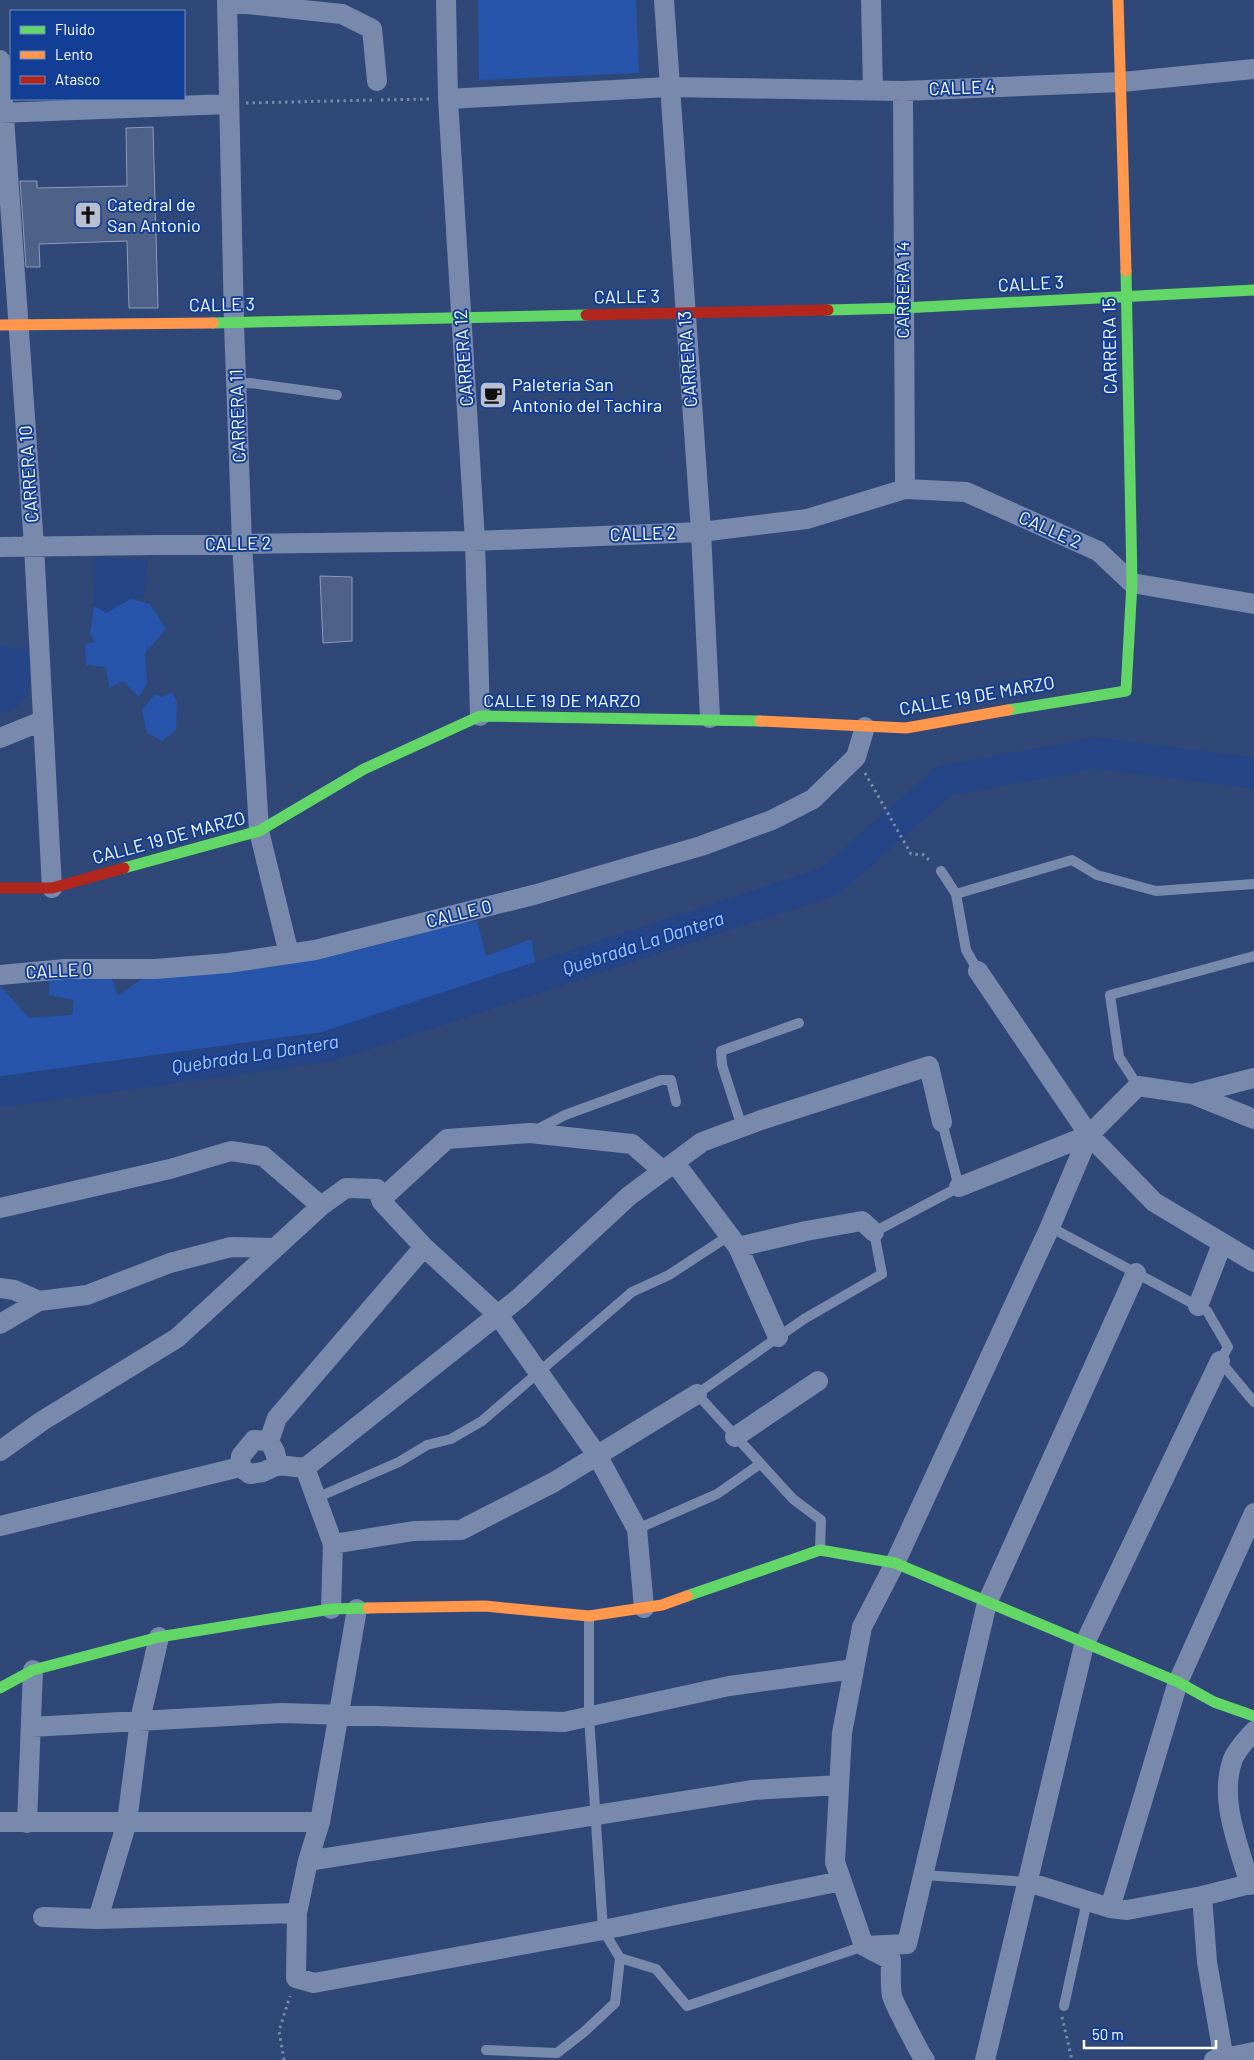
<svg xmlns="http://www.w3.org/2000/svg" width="1254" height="2060" font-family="Barlow,sans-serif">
  <rect width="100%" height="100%" fill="#304878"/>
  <path fill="#2755ac" d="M 478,0 L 636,0 L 639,73 L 479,80 Z
    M 130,599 L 150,604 L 166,629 L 145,653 L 147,683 L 139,697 L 123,681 L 110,688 L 105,667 L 86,665 L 85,644 L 95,642 L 90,634 L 94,606 L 106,613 Z
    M 172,692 L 177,702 L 176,730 L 162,741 L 147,733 L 142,710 L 155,694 L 162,697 Z
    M 477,921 L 486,956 L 531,939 L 535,962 L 326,1047 L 0,1092 L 0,986 L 29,1018 L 72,1015 L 74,1000 L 49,995 L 50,970 L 108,969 L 118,996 L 155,969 Z"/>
  <path fill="#264586" d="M 95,557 L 148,561 L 143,599 L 130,599 L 106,613 L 94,606 Z
    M 0,644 L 13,648 L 32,647 C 32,672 34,710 0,713 Z"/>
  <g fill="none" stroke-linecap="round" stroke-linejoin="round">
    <path stroke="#264586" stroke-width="31" d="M 0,1092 L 326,1047 L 830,881 L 944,781 L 1096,753 L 1254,773"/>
  </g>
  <path fill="#4e6187" stroke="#8e9cb8" d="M 153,127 L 158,308 L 129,308 L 127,241 L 39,244 L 40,267 L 26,267 L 20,181 L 37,181 L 37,188 L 127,186 L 126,128 Z
    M 320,576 L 352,577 L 352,641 L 323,643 Z"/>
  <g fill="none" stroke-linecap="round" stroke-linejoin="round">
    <path stroke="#7989ab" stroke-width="3" stroke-dasharray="2.5 4" stroke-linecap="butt" d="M 381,100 L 430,99
      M 246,103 L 375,100
      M 865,773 L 911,854 L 924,855 L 931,862
      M 1062,2017 L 1072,2060
      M 284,2060 L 279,2031 L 290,1996"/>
    <path stroke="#7989ab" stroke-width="10" d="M 236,384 L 250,383 L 337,395
      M 941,871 L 956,894 L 1072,860 L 1097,875 L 1156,891 L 1254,884
      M 956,894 L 966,950 L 978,971
      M 1138,1086 L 1119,1057 L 1110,995 L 1254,956
      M 742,1127 L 722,1065 L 721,1051 L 799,1023
      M 536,1130 L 565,1115 L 661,1080 L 671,1080 L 676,1102
      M 1050,1227 L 1207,1311 L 1228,1347 L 1220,1361 L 1254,1402
      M 316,1498 L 399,1462 L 427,1445 L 451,1439 L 482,1421 L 632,1292 L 669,1275 L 730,1235
      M 637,1529 L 717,1494 L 760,1464
      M 820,1549 L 821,1520 L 793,1499 L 697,1394 L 804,1319 L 882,1274 L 874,1232 L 959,1187 L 942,1122
      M 589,1617 L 589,1716 L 603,1930 L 620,1958
      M 923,1875 L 1028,1882
      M 1064,2006 L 1087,1901
      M 486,2050 L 557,2053 L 584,2032 L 615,2003 L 620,1958 L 656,1969 L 687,2006 L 864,1946"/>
    <path stroke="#7989ab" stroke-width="20" d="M 227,0 L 234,323 L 242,544 L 259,831 L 289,954
      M 446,0 L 448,99 L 475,541 L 480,716
      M 664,0 L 701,532 L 710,718
      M 871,0 L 873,89
      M 227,2 L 342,14 L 372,29 L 377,81
      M 0,60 L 34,546 L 52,888
      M 903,91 L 905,489
      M 448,99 L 669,87 L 903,91 L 1122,82 L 1254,69
      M 0,113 L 228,104
      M 0,547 L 475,541 L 701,532 L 807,519 L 905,489 L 966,492 L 1098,551 L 1132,583 L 1254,604
      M 0,738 L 42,721
      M 978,971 L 1089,1135
      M 0,975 L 65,969 L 155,969 L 228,963 L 315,950 L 537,894 L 701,846 L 772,820 L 813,799 L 856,757 L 865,727
      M 1192,1094 L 1254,1078
      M 675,1163 L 738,1247 L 778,1337
      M 959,1187 L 1089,1135 L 1138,1086 L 1192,1094 L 1254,1119
      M 0,1208 L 170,1169 L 231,1151 L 263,1156 L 321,1206
      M 424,1247 L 498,1315 L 597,1455 L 637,1529 L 644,1608
      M 738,1247 L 806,1231 L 862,1221 L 874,1232
      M 0,1288 L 14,1290 L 39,1301
      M 1198,1306 L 1222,1244
      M 0,1324 L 39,1301 L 87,1295 L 170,1263 L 231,1247 L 275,1248
      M 735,1437 L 818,1381
      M 269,1441 L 275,1452 L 278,1465 L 305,1468 L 519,1298 L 629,1196 L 702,1142 L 761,1120 L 929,1066 L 942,1122
      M 269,1441 L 277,1418 L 424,1247 L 382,1202 L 387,1194 L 447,1139 L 530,1133 L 632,1144 L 663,1171
      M 0,1451 L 42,1421 L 177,1338 L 321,1206 L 346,1188 L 377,1189 L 382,1202
      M 240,1467 L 241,1456 L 254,1440 L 269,1441
      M 305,1468 L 333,1544 L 331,1609
      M 0,1526 L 240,1467 L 250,1474 L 263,1472 L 278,1465
      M 333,1544 L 414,1531 L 461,1530 L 554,1482 L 697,1394
      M 357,1609 L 320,1822 L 308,1861 L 297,1913 L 296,1978 L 314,1983 L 603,1930 L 841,1881
      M 31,1727 L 282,1713 L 564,1722 L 729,1686 L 854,1669
      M 0,1822 L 320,1822
      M 27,1823 L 33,1670
      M 308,1861 L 753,1790 L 839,1785
      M 1028,1882 L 1110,1908 L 1127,1910 L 1202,1896 L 1254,1883
      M 1250,1885 C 1239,1846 1218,1799 1233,1759 C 1237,1749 1247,1739 1254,1731
      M 1202,1896 L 1207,1962 L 1224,2060
      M 1110,1908 L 1178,1682 L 1254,1513
      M 43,1917 L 98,1919 L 297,1913
      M 98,1919 L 127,1822 L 140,1720 L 159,1637
      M 864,1946 L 907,1944 L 987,1603 L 1136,1273
      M 925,2060 C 921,2056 893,2001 892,1996 C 890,1985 891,1972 891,1960 L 864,1946 L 835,1862 L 842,1733 L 862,1627 L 895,1563 L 1050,1227 L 1089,1135 L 1154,1202 L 1254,1262
      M 985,2060 L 1084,1645 L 1220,1361
      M 1214,2060 L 1254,2052"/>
    <path stroke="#63d668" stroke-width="11" d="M 828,310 L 903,308 L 1254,290
      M 213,323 L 586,315
      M 1008,710 L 1126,691 L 1132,583 L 1126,271
      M 124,868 L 259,831 L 364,769 L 480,716 L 760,721
      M 687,1596 L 820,1550 L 895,1563 L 1178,1682 L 1214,1702 L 1254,1716
      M 0,1688 L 33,1670 L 159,1637 L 331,1609 L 368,1608"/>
    <path stroke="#ff974d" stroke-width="11" d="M 1118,0 L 1126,271
      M 0,325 L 213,323
      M 760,721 L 906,728 L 1008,710
      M 368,1608 L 485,1606 L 589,1616 L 662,1605 L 687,1596"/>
    <path stroke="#b3261e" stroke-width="11" d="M 586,315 L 828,310
      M 0,888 L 52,888 L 124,868"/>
  </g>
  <defs>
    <g id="church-square" transform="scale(1.4375)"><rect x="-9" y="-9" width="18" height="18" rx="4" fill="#b7bfd0" stroke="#133e95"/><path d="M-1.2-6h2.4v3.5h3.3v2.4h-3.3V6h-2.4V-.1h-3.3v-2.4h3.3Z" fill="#111"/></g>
    <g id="cafe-square" transform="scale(1.4375)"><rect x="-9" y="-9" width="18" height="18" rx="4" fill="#b7bfd0" stroke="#133e95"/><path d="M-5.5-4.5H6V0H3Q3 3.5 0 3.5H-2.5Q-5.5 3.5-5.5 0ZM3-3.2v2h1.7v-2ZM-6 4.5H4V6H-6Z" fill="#111"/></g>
  </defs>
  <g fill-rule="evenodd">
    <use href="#church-square" x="88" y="215"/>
    <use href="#cafe-square" x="493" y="395"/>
  </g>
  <g text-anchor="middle" stroke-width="4" stroke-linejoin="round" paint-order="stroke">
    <g font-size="18" fill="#fff" stroke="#133e95">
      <text transform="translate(962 88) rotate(-2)" y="6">CALLE 4</text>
      <text transform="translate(1031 284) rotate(-3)" y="6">CALLE 3</text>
      <text transform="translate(903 290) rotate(-90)" y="6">CARRERA 14</text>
      <text transform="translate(627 297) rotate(-1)" y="6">CALLE 3</text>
      <text transform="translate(222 305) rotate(-1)" y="6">CALLE 3</text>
      <text transform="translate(1110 346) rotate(-91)" y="6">CARRERA 15</text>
      <text transform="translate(464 358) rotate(-94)" y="6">CARRERA 12</text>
      <text transform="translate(688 359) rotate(-94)" y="6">CARRERA 13</text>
      <text transform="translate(238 416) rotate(-92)" y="6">CARRERA 11</text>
      <text transform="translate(29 474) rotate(-94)" y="6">CARRERA 10</text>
      <text transform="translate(1050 530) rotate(24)" y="6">CALLE 2</text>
      <text transform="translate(643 534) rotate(-2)" y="6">CALLE 2</text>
      <text transform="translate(238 544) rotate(-1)" y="6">CALLE 2</text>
      <text transform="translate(977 696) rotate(-10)" y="6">CALLE 19 DE MARZO</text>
      <text x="562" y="707">CALLE 19 DE MARZO</text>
      <text transform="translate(169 838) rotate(-15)" y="6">CALLE 19 DE MARZO</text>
      <text transform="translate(459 914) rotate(-14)" y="6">CALLE 0</text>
      <text transform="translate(59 971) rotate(-3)" y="6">CALLE 0</text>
    </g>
    <g font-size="18" fill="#fff" stroke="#133e95" text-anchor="start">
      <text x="107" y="211">Catedral de<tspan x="107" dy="21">San Antonio</tspan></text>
      <text x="512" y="391">Paletería San<tspan x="512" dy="21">Antonio del Tachira</tspan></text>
    </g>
    <g font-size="19" font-style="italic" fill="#aec9f9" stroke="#133e95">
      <text transform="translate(643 943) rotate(-18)" y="7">Quebrada La Dantera</text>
      <text transform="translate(255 1054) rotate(-9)" y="7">Quebrada La Dantera</text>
    </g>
  </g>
  <rect x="10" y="10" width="175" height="90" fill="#133e95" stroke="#718bbf"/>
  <rect x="20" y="26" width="25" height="8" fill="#63d668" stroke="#718bbf"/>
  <text x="55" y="35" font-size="15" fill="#ffffff">Fluido</text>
  <rect x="20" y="51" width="25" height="8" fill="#ff974d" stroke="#718bbf"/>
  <text x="55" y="60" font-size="15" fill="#ffffff">Lento</text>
  <rect x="20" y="76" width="25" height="8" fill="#b3261e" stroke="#718bbf"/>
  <text x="55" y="85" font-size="15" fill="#ffffff">Atasco</text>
  <path d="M1084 2040v8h132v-8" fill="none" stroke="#ffffff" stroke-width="2.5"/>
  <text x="1092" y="2040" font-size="15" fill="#ffffff" stroke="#133e95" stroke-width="4" paint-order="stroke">50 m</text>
</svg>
